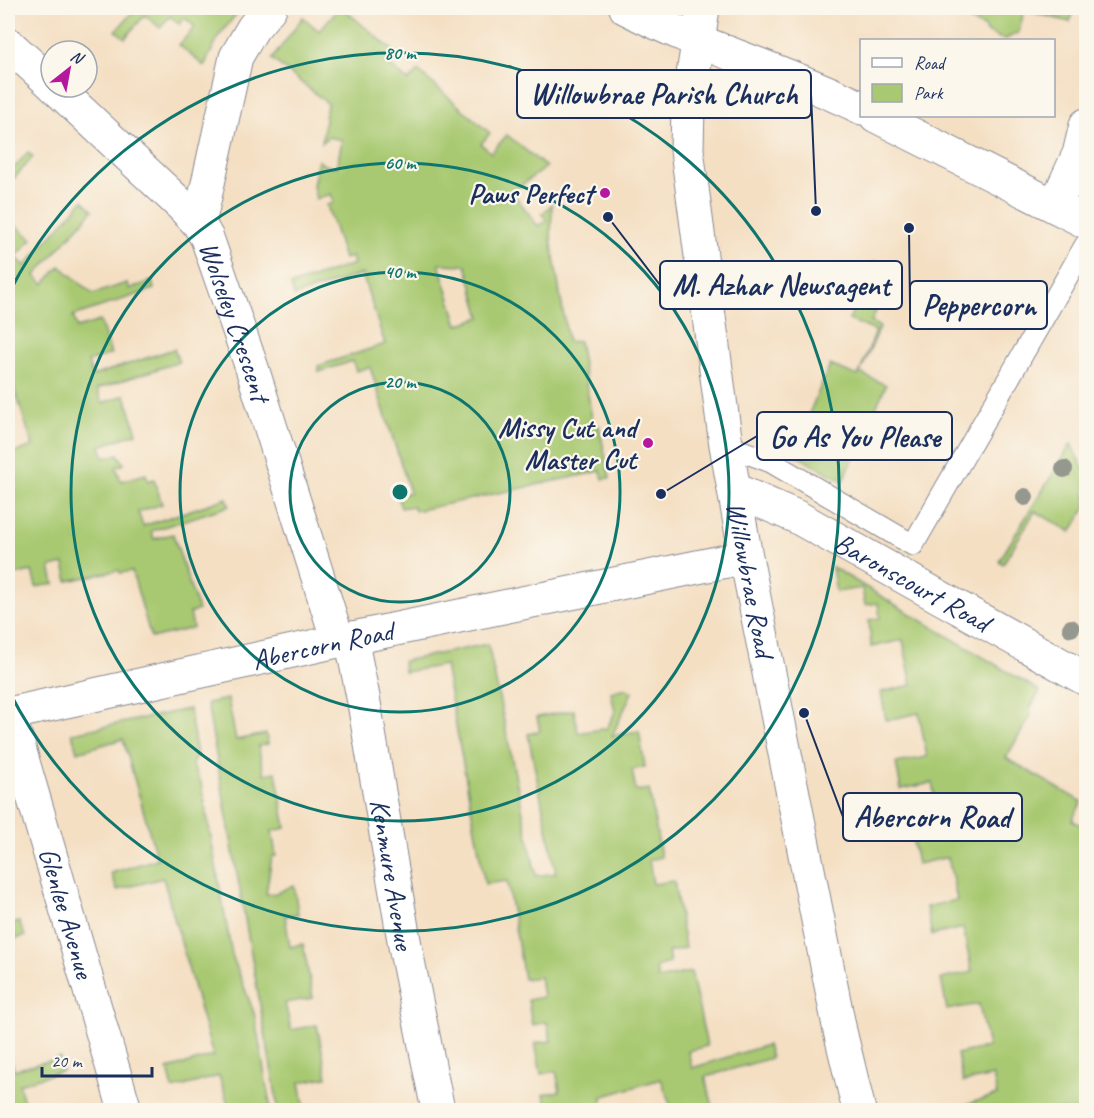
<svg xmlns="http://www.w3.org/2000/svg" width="1094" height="1118" font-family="Caveat,sans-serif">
  <rect width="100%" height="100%" fill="#fbf7ec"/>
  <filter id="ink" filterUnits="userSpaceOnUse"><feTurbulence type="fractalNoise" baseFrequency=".0167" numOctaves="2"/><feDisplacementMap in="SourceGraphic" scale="12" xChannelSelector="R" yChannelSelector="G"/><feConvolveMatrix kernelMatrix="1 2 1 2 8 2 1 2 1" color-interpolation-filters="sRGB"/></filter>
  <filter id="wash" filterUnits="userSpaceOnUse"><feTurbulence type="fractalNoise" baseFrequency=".008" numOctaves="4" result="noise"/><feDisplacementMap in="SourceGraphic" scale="24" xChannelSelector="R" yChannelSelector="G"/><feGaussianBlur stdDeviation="1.35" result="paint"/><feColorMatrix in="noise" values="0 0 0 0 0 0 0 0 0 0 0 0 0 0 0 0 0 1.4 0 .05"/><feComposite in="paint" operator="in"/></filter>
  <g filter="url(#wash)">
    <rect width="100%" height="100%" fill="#f4dfc3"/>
    <path fill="#a8c971" stroke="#627c68" stroke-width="1.5" fill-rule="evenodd" d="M 136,8 L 241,8 L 219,36 L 204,66 L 179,45 L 195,27 L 185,18 L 179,24 L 170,16 L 160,28 L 145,15 L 125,38 L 116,31 Z
      M 339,8 L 342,8 L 396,53 L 387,63 L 408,81 L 418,71 L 490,133 L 481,144 L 491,153 L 507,135 L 546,167 L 512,192 L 538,226 L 547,221 L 542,214 L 552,204 L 551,239 L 568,342 L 579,341 L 593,424 L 599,426 L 610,478 L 603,479 L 601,471 L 415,511 L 413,506 L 401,508 L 397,496 L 410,492 L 370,367 L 356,371 L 353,361 L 319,372 L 318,366 L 385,344 L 362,274 L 294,296 L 291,285 L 354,264 L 352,257 L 344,259 L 327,205 L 334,202 L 331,194 L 316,199 L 313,186 L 318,160 L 324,165 L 337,167 L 342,140 L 328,137 L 322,143 L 327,103 L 272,59 L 303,17 L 319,31 ZM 439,264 L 466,265 L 481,317 L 458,325 Z
      M 942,8 L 1073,8 L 1070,22 L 1024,10 L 1019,32 L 1004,40 L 985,31 L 986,28 Z
      M 28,152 L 33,157 L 8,185 L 8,175 Z
      M 83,200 L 93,210 L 35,276 L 44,284 L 60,266 L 93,294 L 127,283 L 129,289 L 152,281 L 154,289 L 73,316 L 77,328 L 100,321 L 111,354 L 88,362 L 92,376 L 174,349 L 179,362 L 97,389 L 102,403 L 125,395 L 137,433 L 100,446 L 104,458 L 118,454 L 124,464 L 116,467 L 121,481 L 146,474 L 148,481 L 154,479 L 162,504 L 138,512 L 143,526 L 227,498 L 229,506 L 151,531 L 154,539 L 173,534 L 198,610 L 190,613 L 193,628 L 151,638 L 132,571 L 120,573 L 119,570 L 68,581 L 64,564 L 50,567 L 54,584 L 36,587 L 32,571 L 8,576 L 11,592 L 8,593 L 8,455 L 33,446 L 8,369 L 8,219 L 32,239 L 16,257 L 25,266 Z
      M 874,262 L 881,266 L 869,292 L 871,301 L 878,306 L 871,322 L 880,327 L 860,373 L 886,385 L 843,481 L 792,453 L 830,365 L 858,376 L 876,331 L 849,320 Z
      M 1071,444 L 1086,474 L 1086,507 L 1071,532 L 1035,511 L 1003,564 L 999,561 Z
      M 832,567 L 1040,691 L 1029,710 L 1032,713 L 1006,758 L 1082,802 L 1072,820 L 1086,828 L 1086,1110 L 996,1110 L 995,1107 L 969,1110 L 967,1104 L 997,1095 L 993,1076 L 963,1082 L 957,1054 L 988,1047 L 979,1004 L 947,1010 L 941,979 L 972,972 L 963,928 L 932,935 L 926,907 L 957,900 L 948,857 L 917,864 L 911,833 L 941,826 L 932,783 L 901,789 L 896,763 L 927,757 L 919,713 L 886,720 L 881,692 L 912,685 L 903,640 L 871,647 L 869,620 L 880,618 L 878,603 L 865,605 L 862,588 L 836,592 Z
      M 488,644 L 536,876 L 556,873 L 528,734 L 540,731 L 537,717 L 574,710 L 578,733 L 607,728 L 615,712 L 611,692 L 625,688 L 632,692 L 612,736 L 639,731 L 645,767 L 632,770 L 636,791 L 649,789 L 661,857 L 649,860 L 653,884 L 674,881 L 685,948 L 668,952 L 670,963 L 656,967 L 658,979 L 691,972 L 707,1046 L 688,1051 L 692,1068 L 767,1045 L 771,1058 L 705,1077 L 714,1110 L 672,1110 L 661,1079 L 601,1097 L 605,1110 L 531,1110 L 547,1108 L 544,1094 L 560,1091 L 556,1071 L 541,1074 L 535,1043 L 551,1041 L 547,1022 L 532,1025 L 528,1000 L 543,997 L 540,977 L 524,979 L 507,881 L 485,884 L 445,665 L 404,672 L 403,661 Z
      M 228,699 L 236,740 L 266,734 L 268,744 L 258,746 L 264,774 L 276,772 L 286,828 L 272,831 L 276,856 L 272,856 L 266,894 L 277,893 L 294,885 L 298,914 L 285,916 L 290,947 L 303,944 L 313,998 L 285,1003 L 291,1030 L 317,1025 L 327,1077 L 300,1082 L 305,1110 L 278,1110 L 277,1101 L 207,703 Z
      M 189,709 L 197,755 L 192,764 L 201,783 L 232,955 L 254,1013 L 271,1110 L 230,1110 L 219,1076 L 173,1089 L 168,1069 L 213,1056 L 163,878 L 117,890 L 111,873 L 157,859 L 123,739 L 77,752 L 72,733 Z
      M 19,922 L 25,936 L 8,941 L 8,925 Z
      M 8,1048 L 14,1070 L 60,1058 L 62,1071 L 19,1084 L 26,1110 L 8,1110 Z"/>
  </g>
  <g filter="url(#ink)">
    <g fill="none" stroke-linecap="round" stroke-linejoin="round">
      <g stroke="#888790" stroke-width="23">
        <path id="service" d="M 726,445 L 771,462 L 913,545 L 1086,244"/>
      </g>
      <g stroke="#888790" stroke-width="35">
        <g id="minor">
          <path d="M 8,44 L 51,83"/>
          <path id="s1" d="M 55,87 L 181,205 L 199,224 L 207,238 L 252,368 L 338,641"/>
          <path d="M 1055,206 L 1079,154 L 1086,125"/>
          <path d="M 199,224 L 236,57 L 253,28 L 270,8"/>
          <path id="s2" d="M 735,490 L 797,517 L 1086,679"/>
          <path id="s3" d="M 351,638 L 363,697 L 405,946 L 438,1110"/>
          <path id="s4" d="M 8,714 L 338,641 L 746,557"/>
          <path id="s5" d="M 9,714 L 125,1110"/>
        </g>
      </g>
      <g stroke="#888790" stroke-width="35">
        <path id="tertiary" d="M 698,43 L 703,8"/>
      </g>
      <g stroke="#888790" stroke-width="35">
        <g id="primary">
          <path d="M 626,8 C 702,48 785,70 862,108"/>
          <path id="s6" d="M 698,43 L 688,106 L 687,150 L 726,445 L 746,557 L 840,1031 L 859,1110"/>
          <path d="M 876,116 L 1086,222"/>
        </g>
      </g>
      <use href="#service" stroke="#fff" stroke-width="21"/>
      <use href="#minor" stroke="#fff" stroke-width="33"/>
      <use href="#tertiary" stroke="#fff" stroke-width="33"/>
      <use href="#primary" stroke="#fff" stroke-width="33"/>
    </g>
    <g fill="#94988f">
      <circle cx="1064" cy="469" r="9"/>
      <circle cx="1025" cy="497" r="9"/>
      <circle cx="1071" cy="628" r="9"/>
    </g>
  </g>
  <g fill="none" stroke="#0f766e" stroke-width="3">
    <circle cx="400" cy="492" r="110"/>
    <circle cx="400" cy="492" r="220"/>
    <circle cx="400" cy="492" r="329"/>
    <path d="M9 293A439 439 0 1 1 9 691"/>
  </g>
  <g fill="#b5179e" stroke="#fbf7ec" stroke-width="2">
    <circle cx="605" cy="193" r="6"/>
    <circle cx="648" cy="443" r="6"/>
  </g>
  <g text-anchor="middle" stroke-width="4.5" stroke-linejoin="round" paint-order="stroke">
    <g font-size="28" font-weight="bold" fill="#1b2f5e" stroke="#fbf7ec" text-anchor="end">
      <text x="593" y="203">Paws Perfect</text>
      <text x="636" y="437">Missy Cut and<tspan x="636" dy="32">Master Cut</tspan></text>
    </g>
    <g font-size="28" fill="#1b2f5e" stroke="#fbf7ec">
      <text dy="10" stroke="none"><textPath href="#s1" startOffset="303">Wolseley Crescent</textPath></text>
      <text dy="10" stroke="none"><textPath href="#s6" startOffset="542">Willowbrae Road</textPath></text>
      <text dy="10" stroke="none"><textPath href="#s2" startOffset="200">Baronscourt Road</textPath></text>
      <text dy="10" stroke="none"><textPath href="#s4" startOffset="322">Abercorn Road</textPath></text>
      <text dy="10" stroke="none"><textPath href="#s3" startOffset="240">Kenmure Avenue</textPath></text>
      <text dy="10" stroke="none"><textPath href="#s5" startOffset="207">Glenlee Avenue</textPath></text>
    </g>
  </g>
  <circle cx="400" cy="492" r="9" fill="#0f766e" stroke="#fbf7ec" stroke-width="3"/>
  <g font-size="18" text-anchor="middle" font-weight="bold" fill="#0f766e" stroke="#fbf7ec" stroke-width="4.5" stroke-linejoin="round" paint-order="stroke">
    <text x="400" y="59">80 m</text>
    <text x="400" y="169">60 m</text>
    <text x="400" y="278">40 m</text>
    <text x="400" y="388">20 m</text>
  </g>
  <path fill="none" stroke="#1b2f5e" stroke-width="2" d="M816 211L811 94M608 217L660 285M909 228L910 305M661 494L757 436M804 713L843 817"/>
  <g fill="#1b2f5e" stroke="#fbf7ec" stroke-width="2">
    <circle cx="816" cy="211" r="6"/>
    <circle cx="608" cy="217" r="6"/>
    <circle cx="909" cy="228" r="6"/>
    <circle cx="661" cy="494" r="6"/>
    <circle cx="804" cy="713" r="6"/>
  </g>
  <g fill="#fbf7ec" stroke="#1b2f5e" stroke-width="2">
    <rect x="517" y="70" width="294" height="48" rx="6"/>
    <rect x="660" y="261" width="242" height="48" rx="6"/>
    <rect x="910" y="281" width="137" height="48" rx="6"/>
    <rect x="757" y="412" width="195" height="48" rx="6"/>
    <rect x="843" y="793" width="179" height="48" rx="6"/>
  </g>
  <g font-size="30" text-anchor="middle" font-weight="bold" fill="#1b2f5e">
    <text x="664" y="104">Willowbrae Parish Church</text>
    <text x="781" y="295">M. Azhar Newsagent</text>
    <text x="979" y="315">Peppercorn</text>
    <text x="855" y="447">Go As You Please</text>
    <text x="932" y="827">Abercorn Road</text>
  </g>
  <rect width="1094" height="1118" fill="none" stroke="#fbf7ec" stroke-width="30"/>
  <rect x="860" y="39" width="195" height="78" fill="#fbf7ec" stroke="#a1a7b3" stroke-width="1.5"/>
  <rect x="872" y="58" width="30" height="9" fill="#ffffff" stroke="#a1a7b3" stroke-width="1.5"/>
  <text x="914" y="69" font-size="18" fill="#1b2f5e">Road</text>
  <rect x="872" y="84" width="30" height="18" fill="#a8c971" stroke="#a1a7b3" stroke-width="1.5"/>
  <text x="914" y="99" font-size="18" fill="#1b2f5e">Park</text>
  <g transform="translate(69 69) rotate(31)"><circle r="28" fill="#fbf7ec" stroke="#a1a7b3" stroke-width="1.5"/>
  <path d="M0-4.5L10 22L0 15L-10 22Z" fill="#b5179e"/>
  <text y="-9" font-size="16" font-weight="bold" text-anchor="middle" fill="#1b2f5e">N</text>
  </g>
  <path d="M42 1067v9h110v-9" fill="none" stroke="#1b2f5e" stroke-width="3"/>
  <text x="51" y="1067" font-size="18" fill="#1b2f5e" stroke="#fbf7ec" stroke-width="4.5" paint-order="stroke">20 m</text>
</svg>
